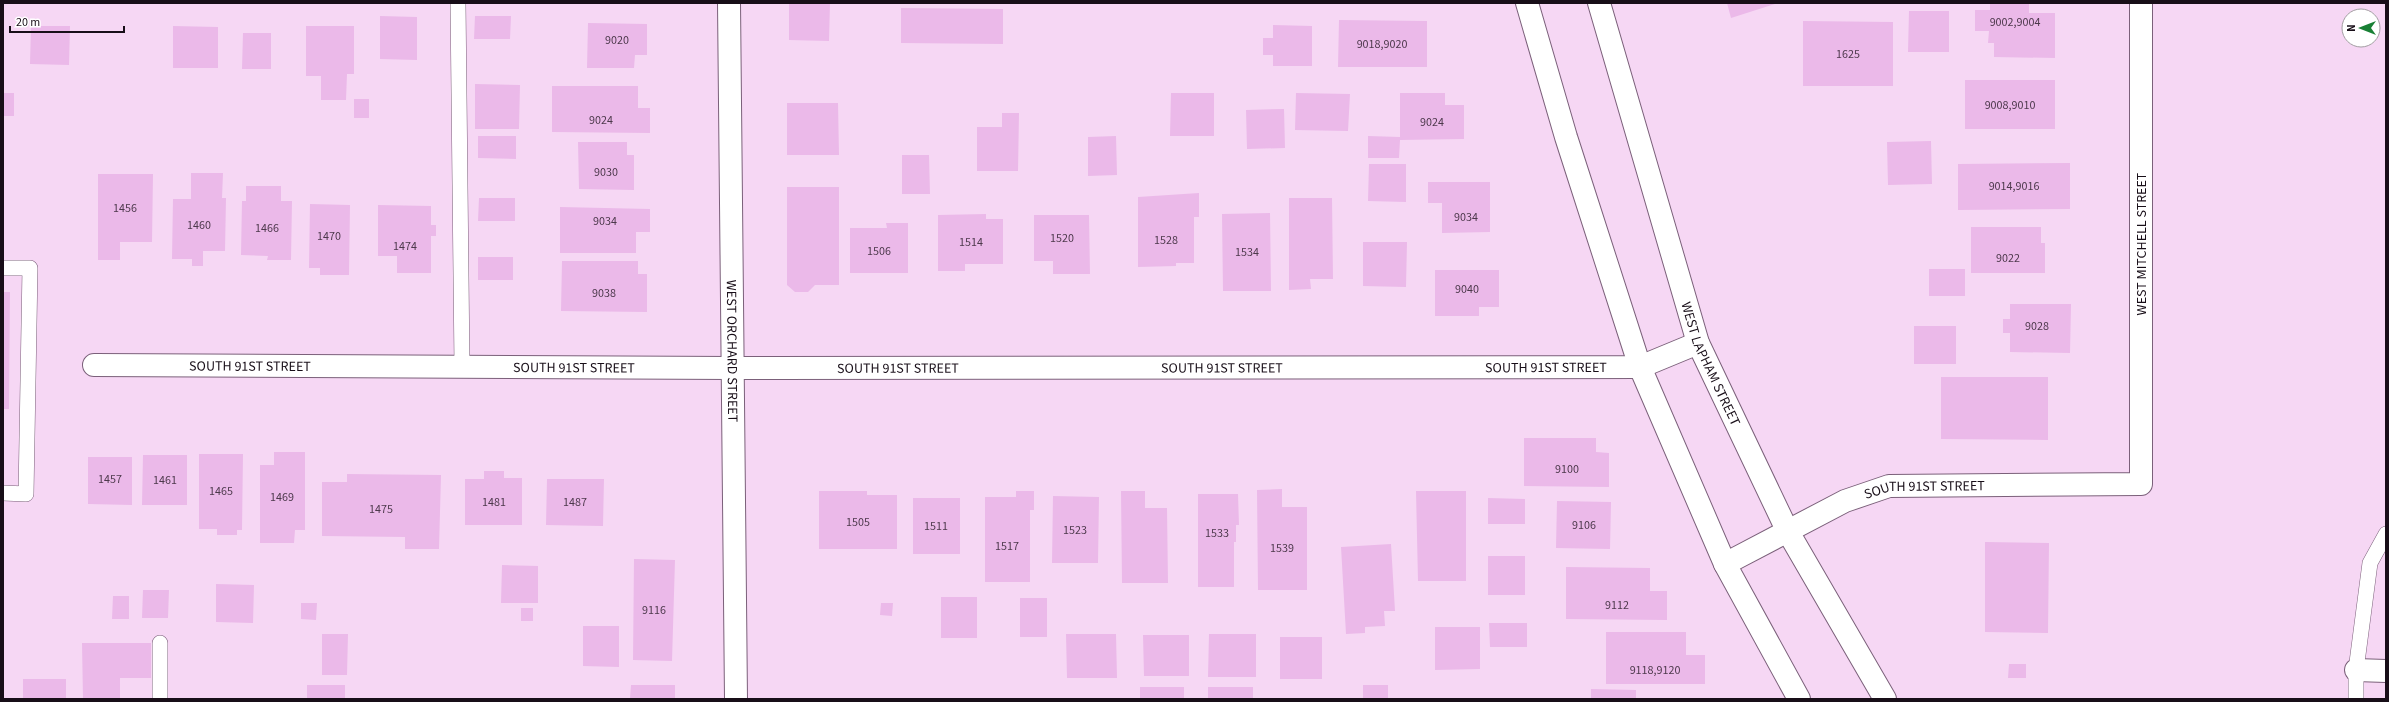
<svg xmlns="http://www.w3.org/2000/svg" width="2389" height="702" font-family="'Source Sans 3',sans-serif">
  <rect width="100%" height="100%" fill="#f6d7f4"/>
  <path fill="#ebb9e9" d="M 789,3 L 830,3 L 829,41 L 789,40 Z
    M 1727,3 L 1778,3 L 1731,18 Z
    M 1990,3 L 2029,3 L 2029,13 L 2055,13 L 2055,58 L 1994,57 L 1994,43 L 1988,43 L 1989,31 L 1975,31 L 1975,10 L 1990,10 Z
    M 901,8 L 1003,9 L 1003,44 L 901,43 Z
    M 1909,11 L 1949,11 L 1949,52 L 1908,52 Z
    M 380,16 L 417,17 L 417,60 L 380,59 Z
    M 475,16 L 511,16 L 510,39 L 474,39 Z
    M 1339,20 L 1427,21 L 1427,67 L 1338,67 Z
    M 1803,21 L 1893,22 L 1893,86 L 1803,86 Z
    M 588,23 L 647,24 L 647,55 L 635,55 L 634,68 L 587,68 Z
    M 1273,25 L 1312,26 L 1312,66 L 1273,66 L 1273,55 L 1263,55 L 1263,38 L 1273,38 Z
    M 31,26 L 70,26 L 69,65 L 30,64 Z
    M 173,26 L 218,27 L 218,68 L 173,68 Z
    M 306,26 L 354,26 L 354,74 L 347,74 L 346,100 L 321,100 L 321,76 L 306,76 Z
    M 243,33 L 271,33 L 271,69 L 242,69 Z
    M 1965,80 L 2055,80 L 2055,129 L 1965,129 Z
    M 475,84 L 520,85 L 519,129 L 475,129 Z
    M 552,86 L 638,86 L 638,108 L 650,108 L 650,133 L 552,132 Z
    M 3,93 L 14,93 L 14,116 L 3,116 Z
    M 1171,93 L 1214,93 L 1214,136 L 1170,136 Z
    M 1296,93 L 1350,94 L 1348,131 L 1295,130 Z
    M 1400,93 L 1445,93 L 1445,105 L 1464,105 L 1464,139 L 1400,140 L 1399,158 L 1368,158 L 1368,136 L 1400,137 Z
    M 354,99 L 369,99 L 369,118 L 354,118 Z
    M 787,103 L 838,103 L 839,155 L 787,155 Z
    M 1284,109 L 1285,148 L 1247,149 L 1246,110 Z
    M 1002,113 L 1019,113 L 1018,171 L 977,171 L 977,127 L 1002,127 Z
    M 478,136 L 516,136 L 516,159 L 478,158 Z
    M 1116,136 L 1117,175 L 1088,176 L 1088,137 Z
    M 1931,141 L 1932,184 L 1888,185 L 1887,142 Z
    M 578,142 L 627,142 L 627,155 L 634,155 L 634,190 L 579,189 Z
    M 902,155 L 929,155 L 930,194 L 902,194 Z
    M 2070,163 L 2070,209 L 1958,210 L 1958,164 Z
    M 1369,164 L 1406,164 L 1406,202 L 1368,201 Z
    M 191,173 L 223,173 L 222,198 L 226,198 L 225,251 L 203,251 L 203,266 L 192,266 L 192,259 L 172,259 L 173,199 L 191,199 Z
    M 98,174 L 153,174 L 152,242 L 120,242 L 120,260 L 98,260 Z
    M 1428,182 L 1490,182 L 1490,232 L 1442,233 L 1442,203 L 1428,203 Z
    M 246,186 L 281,186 L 281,201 L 292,201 L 291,260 L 267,260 L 268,256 L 241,255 L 242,201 L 246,201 Z
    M 787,187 L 839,187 L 839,285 L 815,285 L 808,292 L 795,292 L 787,285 Z
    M 1199,193 L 1199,217 L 1194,217 L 1194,263 L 1176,263 L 1176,266 L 1138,267 L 1138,197 Z
    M 479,198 L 515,198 L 515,221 L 478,221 Z
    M 1289,198 L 1332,198 L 1333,279 L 1310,279 L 1311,289 L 1289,290 Z
    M 310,204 L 350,205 L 349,275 L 320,275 L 320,268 L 309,268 Z
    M 378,205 L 431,206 L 431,225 L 436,225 L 436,236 L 431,236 L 431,273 L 397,273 L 397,256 L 378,256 Z
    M 560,207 L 650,209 L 650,232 L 636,232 L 636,253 L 560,253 Z
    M 1270,213 L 1271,291 L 1223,291 L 1222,214 Z
    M 986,214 L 986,219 L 1003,219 L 1003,264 L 965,264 L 965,271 L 938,271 L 938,215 Z
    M 1034,215 L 1089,215 L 1090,274 L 1053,274 L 1053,261 L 1034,261 Z
    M 886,223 L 908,223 L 908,273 L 850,273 L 850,228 L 887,228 Z
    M 1971,227 L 2041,227 L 2041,243 L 2045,243 L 2045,273 L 1971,273 Z
    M 1363,242 L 1407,242 L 1406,287 L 1363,286 Z
    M 478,257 L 513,257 L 513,280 L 478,280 Z
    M 562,261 L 638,261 L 638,274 L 647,274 L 647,312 L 561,311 Z
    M 1929,269 L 1965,269 L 1965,296 L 1929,296 Z
    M 1435,270 L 1499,270 L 1499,307 L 1479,307 L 1479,316 L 1435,316 Z
    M 3,292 L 10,292 L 9,409 L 3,409 Z
    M 2010,304 L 2071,304 L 2070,353 L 2010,352 L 2010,333 L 2003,333 L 2003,319 L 2010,319 Z
    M 1914,326 L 1956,326 L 1956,364 L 1914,364 Z
    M 1941,377 L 2048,377 L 2048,440 L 1941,439 Z
    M 1524,438 L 1596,438 L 1596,452 L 1609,453 L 1609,487 L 1524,486 Z
    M 274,452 L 305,452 L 305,530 L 295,530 L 294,543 L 260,543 L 260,465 L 274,465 Z
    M 199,454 L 243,454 L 242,530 L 237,530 L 237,535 L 217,535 L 217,529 L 199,529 Z
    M 143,455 L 187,455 L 187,505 L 142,505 Z
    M 88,457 L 132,457 L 132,505 L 88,504 Z
    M 484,471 L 504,471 L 504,478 L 522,478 L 522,525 L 465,525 L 465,479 L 484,479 Z
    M 347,474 L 441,475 L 439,549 L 405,549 L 405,537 L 322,536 L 322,482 L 347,482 Z
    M 547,479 L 604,479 L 603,526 L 546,525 Z
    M 1282,489 L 1282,507 L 1307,507 L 1307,590 L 1258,590 L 1257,490 Z
    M 819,491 L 867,491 L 867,495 L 897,495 L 897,549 L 819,549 Z
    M 1016,491 L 1034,491 L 1034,510 L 1030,510 L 1030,582 L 985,582 L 985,497 L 1016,497 Z
    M 1121,491 L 1145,491 L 1145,508 L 1167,508 L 1168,583 L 1122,583 Z
    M 1416,491 L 1466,491 L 1466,581 L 1418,581 Z
    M 1198,494 L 1238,494 L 1239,525 L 1236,525 L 1236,542 L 1234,542 L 1234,587 L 1198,587 Z
    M 1053,496 L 1099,497 L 1098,563 L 1052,563 Z
    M 913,498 L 960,498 L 960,554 L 913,554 Z
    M 1488,498 L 1525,499 L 1525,524 L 1488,524 Z
    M 1557,501 L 1611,502 L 1610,549 L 1556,548 Z
    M 1985,542 L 2049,543 L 2048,633 L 1985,632 Z
    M 1391,544 L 1395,611 L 1384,611 L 1385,626 L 1365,627 L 1365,633 L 1346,634 L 1341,547 Z
    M 1488,556 L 1525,556 L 1525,595 L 1488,595 Z
    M 634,559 L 675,560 L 672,661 L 633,660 Z
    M 502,565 L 538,566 L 538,603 L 501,603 Z
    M 1566,567 L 1650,568 L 1650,591 L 1667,591 L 1667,620 L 1566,619 Z
    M 216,584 L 254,585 L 253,623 L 216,622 Z
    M 143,590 L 169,590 L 168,618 L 142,618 Z
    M 113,596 L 129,596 L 129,619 L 112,619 Z
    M 941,597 L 977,597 L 977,638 L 941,638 Z
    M 1020,598 L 1047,598 L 1047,637 L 1020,637 Z
    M 301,603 L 317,603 L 316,620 L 301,619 Z
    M 881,603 L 893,603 L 892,616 L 880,615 Z
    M 521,608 L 533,608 L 533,621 L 521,621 Z
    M 1489,623 L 1527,623 L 1527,647 L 1490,647 Z
    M 583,626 L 619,626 L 619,667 L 583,666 Z
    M 1435,627 L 1480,627 L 1480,669 L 1435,670 Z
    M 1606,632 L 1686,632 L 1686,655 L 1705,655 L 1705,684 L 1606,684 Z
    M 322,634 L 348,634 L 347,675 L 322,675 Z
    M 1066,634 L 1116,634 L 1117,678 L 1067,678 Z
    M 1209,634 L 1256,634 L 1256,677 L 1208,677 Z
    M 1143,635 L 1189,635 L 1189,676 L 1144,676 Z
    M 1280,637 L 1322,637 L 1322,679 L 1280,679 Z
    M 82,643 L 151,643 L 151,678 L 120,678 L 120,699 L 83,699 Z
    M 2009,664 L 2026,664 L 2026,678 L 2008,678 Z
    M 23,679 L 66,679 L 66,699 L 23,699 Z
    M 307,685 L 345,685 L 345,699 L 307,699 Z
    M 631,685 L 675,685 L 675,699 L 630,699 Z
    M 1363,685 L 1388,685 L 1388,699 L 1363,699 Z
    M 1140,687 L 1184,687 L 1184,699 L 1140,699 Z
    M 1208,687 L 1253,687 L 1253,699 L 1208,699 Z
    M 1591,689 L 1636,690 L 1636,699 L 1591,699 Z"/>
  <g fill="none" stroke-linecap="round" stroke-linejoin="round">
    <g stroke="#7b607a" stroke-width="16">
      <path id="service" d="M 458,3 L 462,366
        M 3,268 L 30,268 L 26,494 L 3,493
        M 160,699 L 160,643
        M 2356,699 L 2356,670 L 2370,563 L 2386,534"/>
    </g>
    <g stroke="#7b607a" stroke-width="24">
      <g id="minor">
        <path id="s1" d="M 729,3 L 736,699"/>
        <path d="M 1527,3 L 1566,137 L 1640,367 L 1725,564 L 1799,699"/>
        <path id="s2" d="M 1599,3 L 1698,343 L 1787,530 L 1885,699"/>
        <path id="s3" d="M 94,365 L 733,368 L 1640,367 L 1698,343"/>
        <path id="s4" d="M 1725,564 L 1845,501 L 1889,486 L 2141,484 L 2141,3"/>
        <path d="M 2356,670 L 2386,671"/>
      </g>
    </g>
    <use href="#service" stroke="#fff" stroke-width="15"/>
    <use href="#minor" stroke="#fff" stroke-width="22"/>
  </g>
  <g text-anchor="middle" stroke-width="4" stroke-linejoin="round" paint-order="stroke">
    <g font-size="12" fill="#4d394c">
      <text x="2015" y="26">9002,9004</text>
      <text x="617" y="44">9020</text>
      <text x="1382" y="48">9018,9020</text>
      <text x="1848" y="58">1625</text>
      <text x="2010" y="109">9008,9010</text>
      <text x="601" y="124">9024</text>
      <text x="1432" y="126">9024</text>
      <text x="606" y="176">9030</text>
      <text x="2014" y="190">9014,9016</text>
      <text x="125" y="212">1456</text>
      <text x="1466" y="221">9034</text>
      <text x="605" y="225">9034</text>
      <text x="199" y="229">1460</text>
      <text x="267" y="232">1466</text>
      <text x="329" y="240">1470</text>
      <text x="1062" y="242">1520</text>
      <text x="1166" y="244">1528</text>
      <text x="971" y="246">1514</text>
      <text x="405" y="250">1474</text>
      <text x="879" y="255">1506</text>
      <text x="1247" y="256">1534</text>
      <text x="2008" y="262">9022</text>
      <text x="1467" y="293">9040</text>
      <text x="604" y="297">9038</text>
      <text x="2037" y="330">9028</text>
      <text x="1567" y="473">9100</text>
      <text x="110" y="483">1457</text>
      <text x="165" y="484">1461</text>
      <text x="221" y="495">1465</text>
      <text x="282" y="501">1469</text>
      <text x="494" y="506">1481</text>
      <text x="575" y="506">1487</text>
      <text x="381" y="513">1475</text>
      <text x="858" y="526">1505</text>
      <text x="1584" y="529">9106</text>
      <text x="936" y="530">1511</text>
      <text x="1075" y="534">1523</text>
      <text x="1217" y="537">1533</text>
      <text x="1007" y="550">1517</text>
      <text x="1282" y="552">1539</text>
      <text x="1617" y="609">9112</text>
      <text x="654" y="614">9116</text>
      <text x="1655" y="674">9118,9120</text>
    </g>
    <g font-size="14" fill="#180e18" stroke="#fff">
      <text transform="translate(2141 244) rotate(-90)" y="5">WEST MITCHELL STREET</text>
      <text dy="5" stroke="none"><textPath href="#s1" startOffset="348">WEST ORCHARD STREET</textPath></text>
      <text dy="5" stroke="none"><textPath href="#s2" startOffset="378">WEST LAPHAM STREET</textPath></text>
      <text dy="5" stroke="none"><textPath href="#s3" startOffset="156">SOUTH 91ST STREET</textPath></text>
      <text dy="5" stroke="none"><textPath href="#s3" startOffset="480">SOUTH 91ST STREET</textPath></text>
      <text dy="5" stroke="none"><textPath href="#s3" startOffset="1128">SOUTH 91ST STREET</textPath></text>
      <text dy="5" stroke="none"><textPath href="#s3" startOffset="1452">SOUTH 91ST STREET</textPath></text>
      <text dy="5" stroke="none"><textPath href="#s3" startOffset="804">SOUTH 91ST STREET</textPath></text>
      <text dy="5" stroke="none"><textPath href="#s4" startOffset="217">SOUTH 91ST STREET</textPath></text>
    </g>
  </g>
  <rect width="2389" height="702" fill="none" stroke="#180e18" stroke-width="8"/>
  <g transform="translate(2361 28) rotate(270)"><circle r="19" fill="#ffffff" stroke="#a39fa3"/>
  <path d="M0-3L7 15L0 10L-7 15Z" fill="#198035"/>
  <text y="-6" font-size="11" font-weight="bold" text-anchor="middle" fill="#180e18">N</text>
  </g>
  <path d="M10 26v6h114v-6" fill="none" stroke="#180e18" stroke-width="2"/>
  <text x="16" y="26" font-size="12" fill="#180e18" stroke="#ffffff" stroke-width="3" paint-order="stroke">20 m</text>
</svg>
